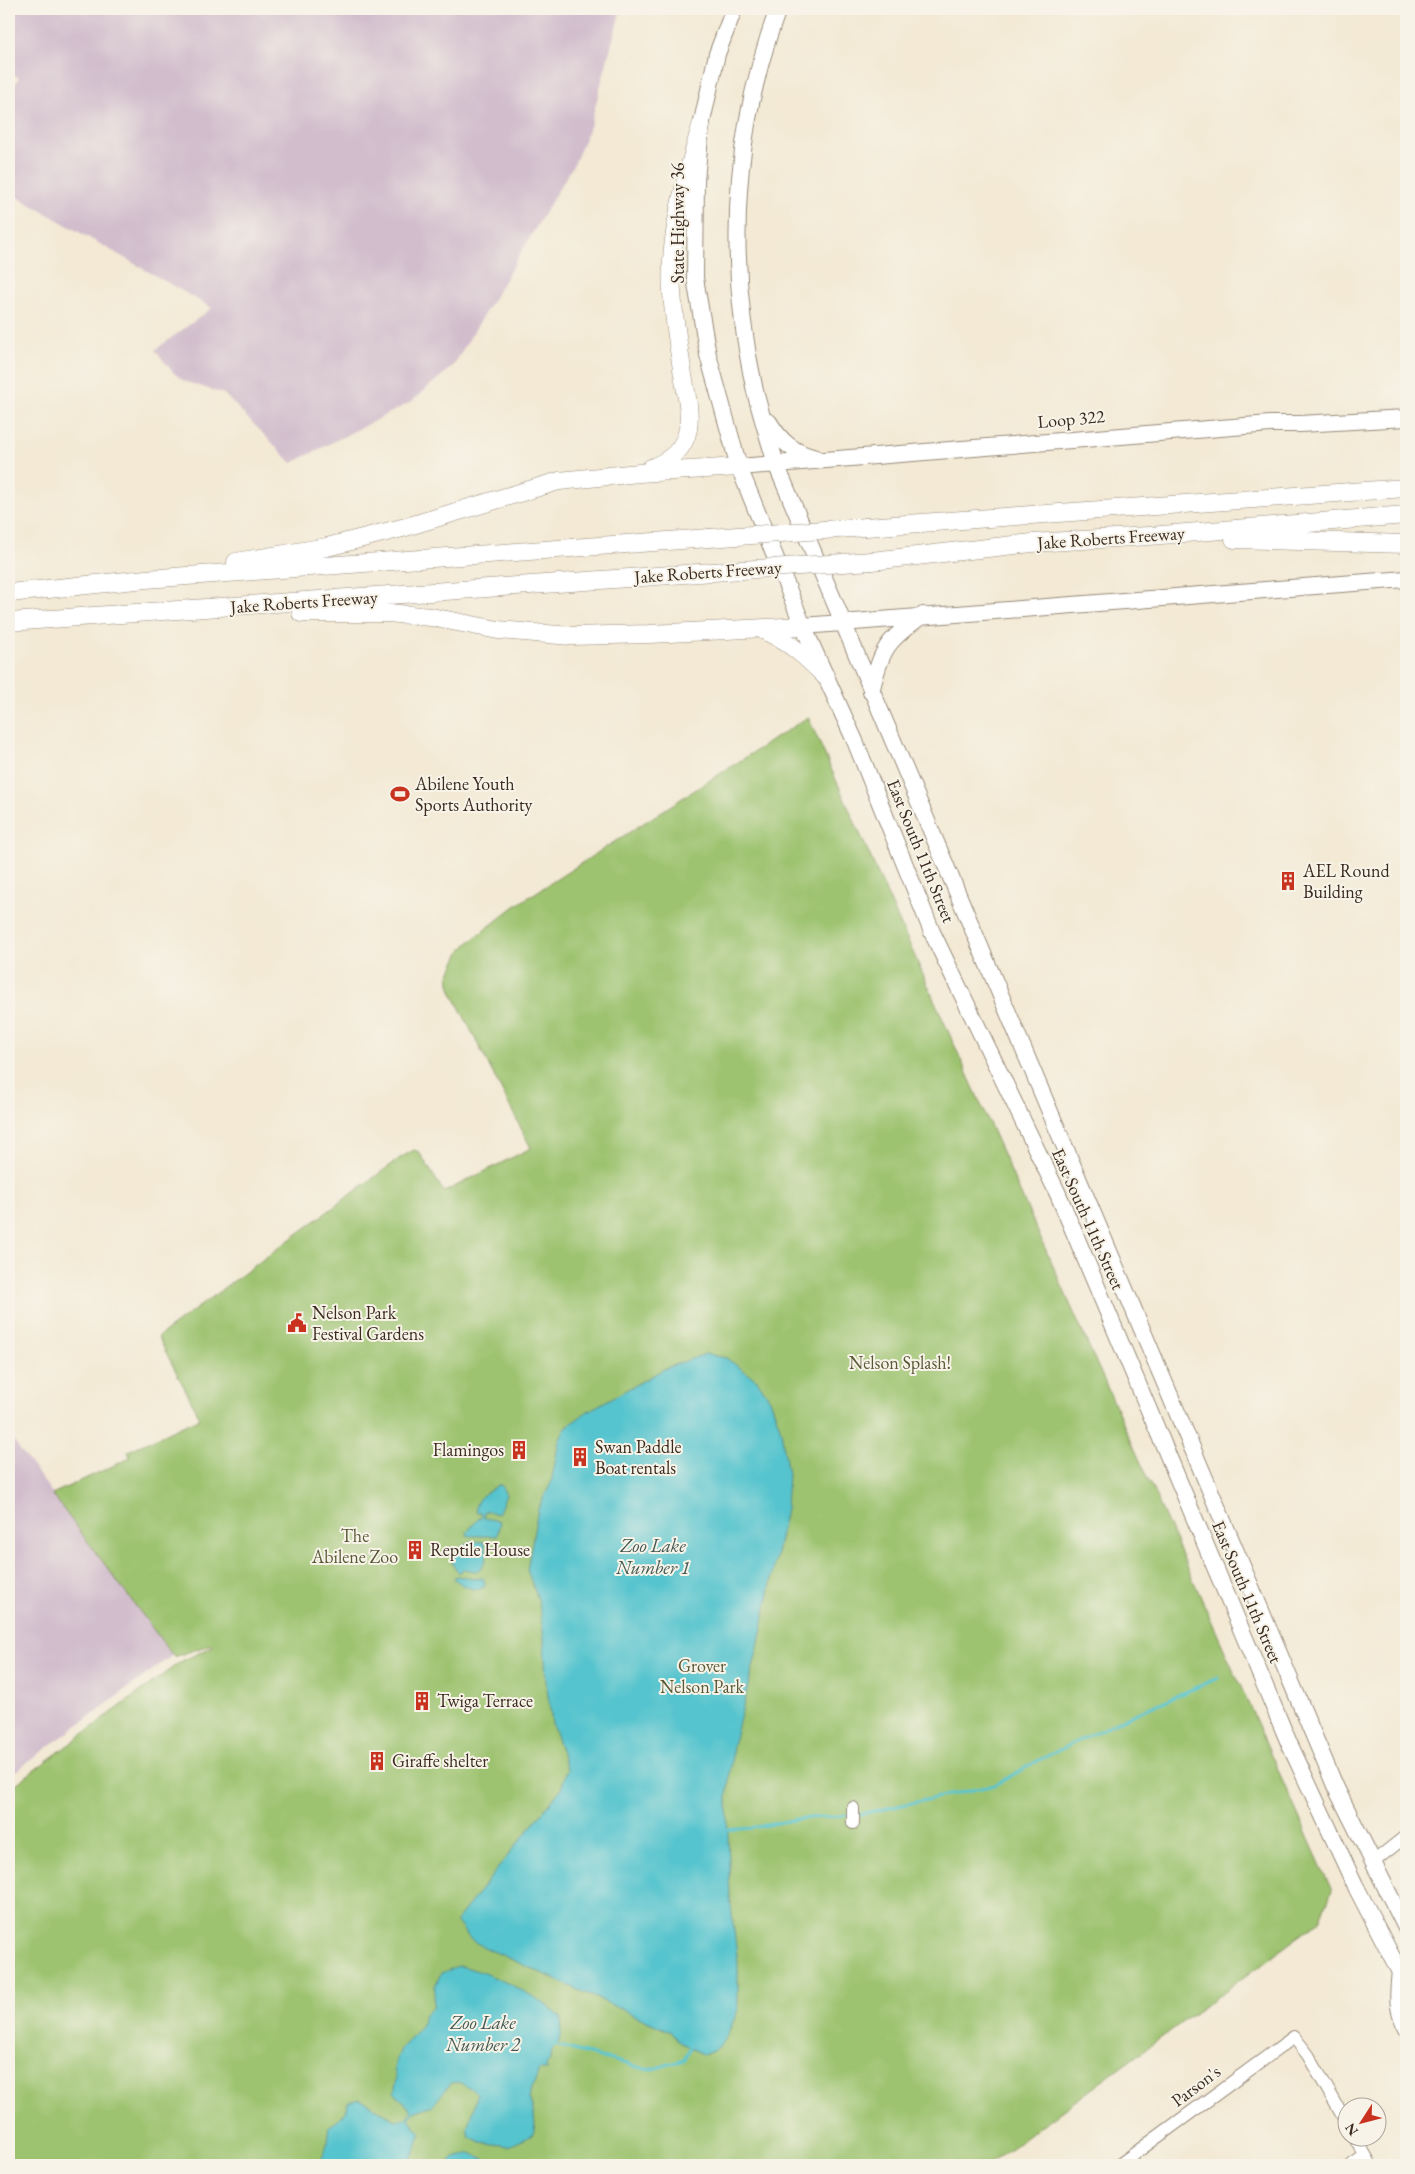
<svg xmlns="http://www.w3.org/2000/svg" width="1415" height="2174" font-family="'EB Garamond',serif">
  <rect width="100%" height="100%" fill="#f7f3e8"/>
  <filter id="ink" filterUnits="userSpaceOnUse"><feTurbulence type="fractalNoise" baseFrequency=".02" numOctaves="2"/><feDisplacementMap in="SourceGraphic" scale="10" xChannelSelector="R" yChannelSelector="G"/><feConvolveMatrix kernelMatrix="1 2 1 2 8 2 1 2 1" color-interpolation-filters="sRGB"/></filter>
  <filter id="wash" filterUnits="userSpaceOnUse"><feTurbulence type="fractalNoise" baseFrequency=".0096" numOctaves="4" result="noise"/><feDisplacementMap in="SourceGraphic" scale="20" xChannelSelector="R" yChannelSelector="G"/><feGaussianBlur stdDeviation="1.12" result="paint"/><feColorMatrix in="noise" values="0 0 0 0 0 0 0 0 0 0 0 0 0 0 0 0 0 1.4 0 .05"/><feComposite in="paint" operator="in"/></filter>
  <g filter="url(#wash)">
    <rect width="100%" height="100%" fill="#f3e9d4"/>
    <path fill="#d1bdcc" d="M 9,9 L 621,9 L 590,126 L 575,162 L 453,366 L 411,402 L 292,463 L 224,394 L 184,381 L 173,372 L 155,350 L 212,308 L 16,196 L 9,188 L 9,96 L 19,78 L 9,72 Z
      M 9,1435 L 173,1655 L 9,1776 Z"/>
    <path fill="#9dc36f" stroke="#6c7646" d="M 808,717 L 1332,1891 L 1320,1921 L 988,2165 L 9,2165 L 9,1789 L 180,1662 L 213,1646 L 212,1644 L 174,1657 L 52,1494 L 130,1458 L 128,1451 L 200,1418 L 158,1337 L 400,1158 L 414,1150 L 419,1152 L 444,1192 L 531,1148 L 451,991 L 449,975 L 460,952 L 468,943 L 515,906 Z"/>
    <path fill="#57c4ce" stroke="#497776" d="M 705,1354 L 726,1358 L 757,1380 L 770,1399 L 781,1430 L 788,1474 L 786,1509 L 758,1647 L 733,1746 L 727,1799 L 730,1898 L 738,1963 L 738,2010 L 725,2040 L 713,2051 L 703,2055 L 680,2042 L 671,2032 L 484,1947 L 471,1940 L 456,1921 L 561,1789 L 567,1769 L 552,1723 L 546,1682 L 544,1638 L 538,1599 L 527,1570 L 538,1509 L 551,1483 L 559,1441 L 565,1428 L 588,1411 L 666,1368 Z
      M 498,1485 L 501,1485 L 506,1495 L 498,1514 L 485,1511 L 484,1512 L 484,1518 L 500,1521 L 497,1536 L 468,1536 L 467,1532 L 479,1518 L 482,1517 L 481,1512 L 476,1512 C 473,1497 488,1493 498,1485 Z
      M 472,1541 L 484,1542 C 489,1552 487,1566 476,1571 L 463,1569 L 459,1573 L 452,1563 L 452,1557 L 463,1545 Z
      M 456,1576 L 474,1579 L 481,1578 L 484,1579 L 485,1586 C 477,1594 462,1585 454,1579 Z
      M 459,1966 C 485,1970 544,1998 561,2018 C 562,2023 561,2038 558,2043 C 553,2050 549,2050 550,2060 L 546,2065 L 547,2070 L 539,2070 L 529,2097 L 534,2115 L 535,2126 L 533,2134 L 529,2137 L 509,2146 L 480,2142 L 469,2136 L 467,2127 L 474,2109 L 477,2094 C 470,2087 460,2080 451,2083 L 433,2105 L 414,2112 L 409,2119 L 421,2133 L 409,2165 L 314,2165 C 329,2155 326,2142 329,2127 L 344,2114 L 348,2102 L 360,2099 L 395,2120 L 407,2118 L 412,2111 L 394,2092 L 397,2079 L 394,2070 L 396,2061 L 401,2049 L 420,2027 L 425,2014 L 433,2006 L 435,1986 L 441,1973 Z
      M 471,2153 L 498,2165 L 449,2165 L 451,2159 Z"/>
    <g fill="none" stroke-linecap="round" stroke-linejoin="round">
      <path stroke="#57c4ce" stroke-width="3" d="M 856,1815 L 995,1785 L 1041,1759 L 1121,1720 L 1218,1678
        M 725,1830 L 752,1828 L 797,1819 L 850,1815
        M 551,2044 L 649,2070 L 684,2060 L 691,2045"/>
    </g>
  </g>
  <g filter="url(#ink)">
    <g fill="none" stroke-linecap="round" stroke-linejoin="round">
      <g stroke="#978a79" stroke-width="14">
        <path id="minor" d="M 853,1823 L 853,1808
          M 1372,1863 L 1406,1836
          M 1398,1970 C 1396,1995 1393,2008 1406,2031
          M 1354,2136 L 1371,2165
          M 1119,2165 L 1294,2037 L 1308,2055 L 1348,2125
          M 1352,2165 L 1365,2156"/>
      </g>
      <g stroke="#978a79" stroke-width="18">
        <path id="major" d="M 734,9 L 717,54 L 701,126 L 696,181 L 695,278 L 708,355 L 739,467 L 803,626 L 855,741 L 932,932 L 1058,1194 L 1289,1743 L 1355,1885 L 1406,1984
          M 778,9 C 732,134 726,260 755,391 C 761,415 769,440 776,464 L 1336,1788 L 1406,1928
          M 769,422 C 781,442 794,453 816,458
          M 739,467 L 1270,424 L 1300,424 L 1406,418
          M 803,626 L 1406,579
          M 871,692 C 882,648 886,641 923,615"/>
      </g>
      <g stroke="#978a79" stroke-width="19">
        <path id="highway" d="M 651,468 C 670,461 684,450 688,429 C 691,410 685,388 682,369 C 678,344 674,319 672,293 C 668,237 686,179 701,126
          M 866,527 L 1406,488
          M 1234,539 L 1406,544
          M 872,561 L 1032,543 L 1149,536 L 1406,515
          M 236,562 L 327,547 L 406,527 L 559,481 L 639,473 L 739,467
          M 9,593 L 146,579 L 709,538
          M 301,613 L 388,613 L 431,617 L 498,630 L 571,636 L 650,634 L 803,626
          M 9,622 L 727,571
          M 763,630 C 790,642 805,656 826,677"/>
      </g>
      <use href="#minor" stroke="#fff" stroke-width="12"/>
      <use href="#major" stroke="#fff" stroke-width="16"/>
      <use href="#highway" stroke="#fff" stroke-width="18"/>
      <g stroke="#978a79" stroke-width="19" stroke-linecap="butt">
        <path id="highway-bridge" d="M 709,538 L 866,527
          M 727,571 L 872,561"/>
      </g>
      <use href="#highway-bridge" stroke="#fff" stroke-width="18"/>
    </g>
  </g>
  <defs>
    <g id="stadium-bare" transform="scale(1.5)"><path d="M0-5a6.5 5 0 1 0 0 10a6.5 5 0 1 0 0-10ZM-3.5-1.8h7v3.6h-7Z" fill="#c8321e" stroke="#f7f3e8" stroke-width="2.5" paint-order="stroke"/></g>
    <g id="building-bare" transform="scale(1.5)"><path d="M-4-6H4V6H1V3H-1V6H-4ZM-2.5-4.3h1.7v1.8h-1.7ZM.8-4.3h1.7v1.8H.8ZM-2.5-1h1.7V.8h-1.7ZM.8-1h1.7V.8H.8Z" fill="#c8321e" stroke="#f7f3e8" stroke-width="2.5" paint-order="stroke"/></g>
    <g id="civic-bare" transform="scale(1.5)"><path d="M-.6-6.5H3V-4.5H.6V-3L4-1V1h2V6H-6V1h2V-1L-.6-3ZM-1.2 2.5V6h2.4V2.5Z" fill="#c8321e" stroke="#f7f3e8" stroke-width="2.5" paint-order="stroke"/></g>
  </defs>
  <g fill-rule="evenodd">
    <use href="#stadium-bare" x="400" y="794"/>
    <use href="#building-bare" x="1288" y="881"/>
    <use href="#civic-bare" x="297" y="1323"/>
    <use href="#building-bare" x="519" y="1450"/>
    <use href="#building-bare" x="580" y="1457"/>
    <use href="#building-bare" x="415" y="1550"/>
    <use href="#building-bare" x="422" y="1701"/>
    <use href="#building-bare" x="377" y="1761"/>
  </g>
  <g text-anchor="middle" stroke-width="4" stroke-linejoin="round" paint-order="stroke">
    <g font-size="18" fill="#3b2a1e" stroke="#f7f3e8">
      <text transform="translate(678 223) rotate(-90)" y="6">State Highway 36</text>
      <text transform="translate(1071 419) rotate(-5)" y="6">Loop 322</text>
      <text transform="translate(1111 538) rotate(-4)" y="6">Jake Roberts Freeway</text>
      <text transform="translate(708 572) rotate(-4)" y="6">Jake Roberts Freeway</text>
      <text transform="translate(304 602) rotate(-4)" y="6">Jake Roberts Freeway</text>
      <text transform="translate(921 851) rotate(68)" y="6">East South 11th Street</text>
      <text transform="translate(1088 1219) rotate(66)" y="6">East South 11th Street</text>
      <text transform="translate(1247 1592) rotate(67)" y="6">East South 11th Street</text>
      <text transform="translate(1196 2086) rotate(-37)" y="6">Parson's</text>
    </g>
    <g font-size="18" fill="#3b2a1e" stroke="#f7f3e8" text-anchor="start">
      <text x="415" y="790">Abilene Youth<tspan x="415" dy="21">Sports Authority</tspan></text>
      <text x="1303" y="877">AEL Round<tspan x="1303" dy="21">Building</tspan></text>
      <text x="312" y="1319">Nelson Park<tspan x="312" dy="21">Festival Gardens</tspan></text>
      <text x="595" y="1453">Swan Paddle<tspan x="595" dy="21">Boat rentals</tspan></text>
      <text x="504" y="1456" text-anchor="end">Flamingos</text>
      <text x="430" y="1556">Reptile House</text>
      <text x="437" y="1707">Twiga Terrace</text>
      <text x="392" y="1767">Giraffe shelter</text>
    </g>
    <g font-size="18" fill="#585836" stroke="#f7f3e8">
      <text x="900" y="1369">Nelson Splash!</text>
      <text x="355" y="1542">The<tspan x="355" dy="21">Abilene Zoo</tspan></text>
      <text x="702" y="1672">Grover<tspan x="702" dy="21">Nelson Park</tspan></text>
    </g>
    <g font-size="19" font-style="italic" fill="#435853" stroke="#f7f3e8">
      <text x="653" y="1552">Zoo Lake<tspan x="653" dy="22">Number 1</tspan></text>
      <text x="483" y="2029">Zoo Lake<tspan x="483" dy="22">Number 2</tspan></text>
    </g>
  </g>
  <rect width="1415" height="2174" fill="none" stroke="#f7f3e8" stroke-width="30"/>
  <g transform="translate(1362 2122) rotate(234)"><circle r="24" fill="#f7f3e8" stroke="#aca397"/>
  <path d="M0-4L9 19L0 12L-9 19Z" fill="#c8321e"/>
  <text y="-8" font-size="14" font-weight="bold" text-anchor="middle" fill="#3b2a1e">N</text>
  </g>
</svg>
